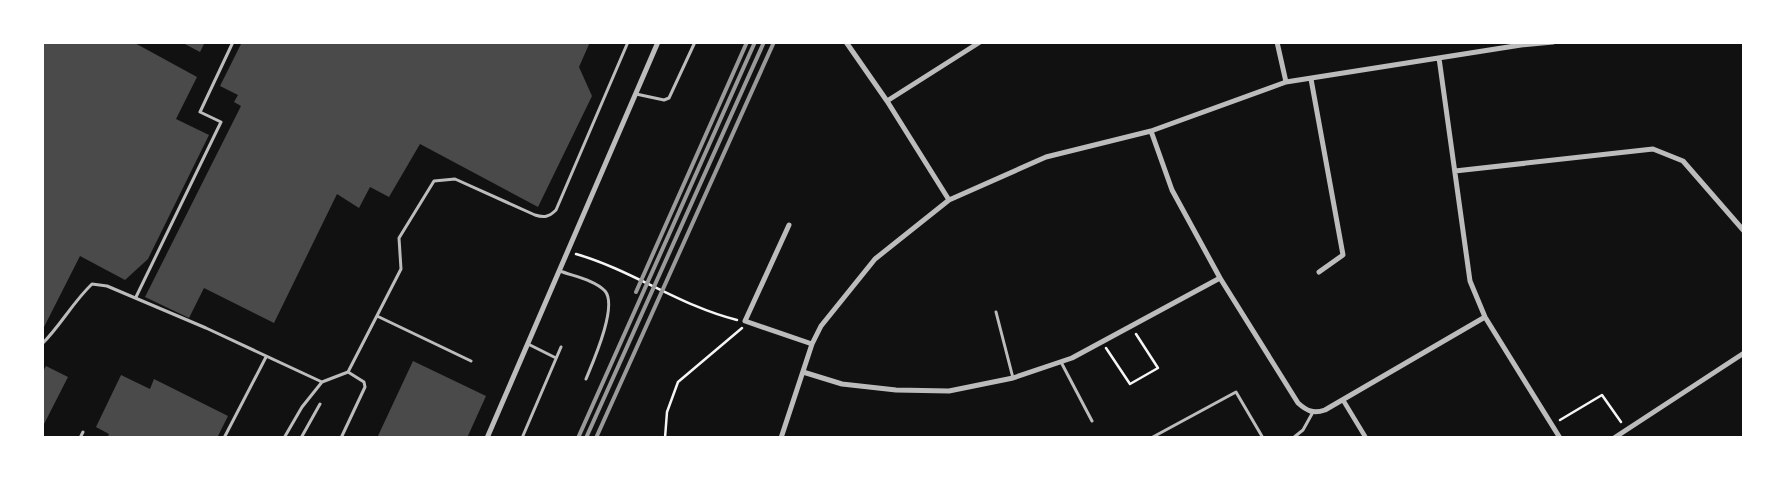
<svg xmlns="http://www.w3.org/2000/svg" width="1786" height="480" font-family="'Exo 2',sans-serif">
  <rect width="100%" height="100%" fill="#111"/>
  <path fill="#4a4a4a" d="M 42,42 L 133,42 L 197,77 L 176,119 L 209,135 L 148,259 L 125,280 L 80,256 L 42,331 Z
    M 181,42 L 205,42 L 200,52 Z
    M 242,42 L 590,42 L 579,67 L 592,96 L 538,207 L 420,144 L 389,197 L 370,187 L 359,208 L 337,194 L 274,323 L 204,288 L 189,318 L 145,297 L 241,106 L 234,102 L 238,95 L 220,86 Z
    M 413,361 L 486,396 L 467,438 L 377,438 Z
    M 46,366 L 68,377 L 42,428 L 42,373 Z
    M 121,375 L 150,389 L 154,379 L 228,416 L 217,438 L 107,438 L 109,434 L 96,427 Z"/>
  <g fill="none" stroke-linecap="round" stroke-linejoin="round">
    <path stroke="#f5f5f5" stroke-width="2.5" d="M 576,254 C 632,270 680,306 737,320
      M 1106,348 L 1130,384 L 1158,368 L 1136,334
      M 1560,420 L 1602,395 L 1621,422
      M 665,438 L 667,412 L 678,382 L 742,328"/>
    <path stroke="#bcbcbc" stroke-width="3" d="M 636,94 L 664,100 L 669,98 L 695,42
      M 560,271 C 573,276 595,280 605,291 C 618,306 593,362 586,379
      M 136,297 L 221,122 L 200,112 L 233,42
      M 996,312 L 1013,378
      M 377,316 L 471,361
      M 42,344 C 61,325 73,302 92,284 L 107,286 L 206,328 L 322,382
      M 528,344 L 556,358
      M 1061,362 L 1092,421
      M 80,438 L 83,432
      M 224,438 L 266,357
      M 284,438 L 302,407 L 322,382 L 348,372 L 401,269 L 399,238 L 434,181 L 455,179 L 535,215 C 544,218 549,217 556,210 L 628,42
      M 301,438 L 320,404
      M 341,438 L 365,387 L 364,382 L 348,372
      M 522,438 L 561,347
      M 1151,438 L 1236,392 L 1263,438
      M 1293,438 L 1303,430 L 1313,412"/>
    <path stroke="#bcbcbc" stroke-width="4.5" d="M 1343,400 L 1366,438"/>
    <path stroke="#bcbcbc" stroke-width="5" d="M 846,42 L 887,101 L 949,200
      M 1277,42 L 1286,82
      M 1439,58 L 1470,281 L 1485,317 L 1560,438
      M 1311,79 L 1343,255 L 1319,272
      M 887,101 L 980,42
      M 1151,131 L 1172,190 L 1220,278 L 1298,403 C 1307,411 1313,414 1325,410 L 1485,317
      M 1455,171 L 1653,149 L 1683,161 L 1744,231
      M 789,225 L 745,321 L 812,344
      M 803,372 L 842,384 L 896,390 L 949,391 L 1013,378 L 1072,358 L 1220,278
      M 487,438 L 658,42
      M 781,438 L 812,344 L 821,326 L 875,259 L 949,200 L 1046,157 L 1151,131 L 1286,82 L 1521,45 L 1553,42
      M 1614,438 L 1744,353"/>
    <path stroke="#9a9a9a" stroke-width="4" d="M 636,292 L 747,42
      M 578,438 L 755,42
      M 586,438 L 764,42
      M 596,438 L 774,42"/>
  </g>
  <rect width="1786" height="480" fill="none" stroke="#ffffff" stroke-width="88"/>
</svg>
